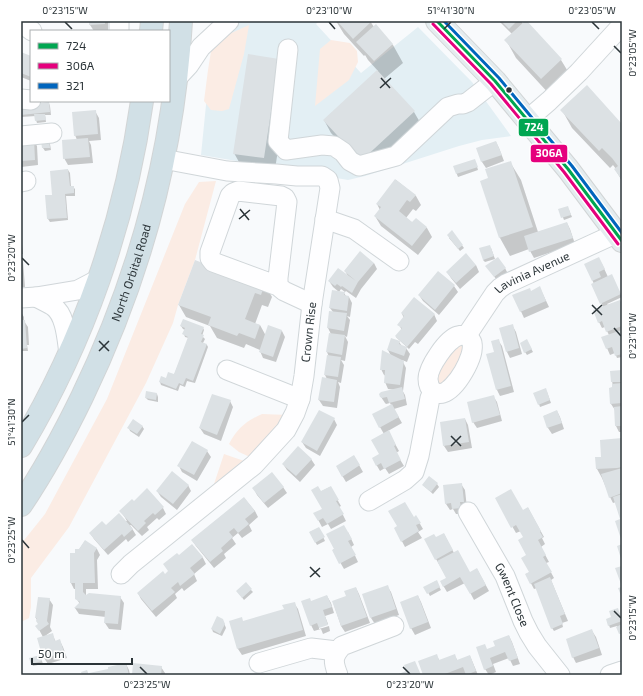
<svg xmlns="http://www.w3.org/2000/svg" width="643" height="696" font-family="'Exo 2',sans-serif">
  <rect width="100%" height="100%" fill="#f8fafc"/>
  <path fill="#e3eff4" d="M 212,21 L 319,21 L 316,24 L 361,73 L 418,27 L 472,82 L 511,136 L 482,140 L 459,146 L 365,176 L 348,180 L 201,155 L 212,45 Z"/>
  <path fill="#fbece4" d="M 249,25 L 244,54 L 229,109 L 222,111 L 211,110 L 204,101 L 208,70 L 212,45 L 227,35 Z
    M 331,40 L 350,43 L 357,51 L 358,62 L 349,80 L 315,106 L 320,49 Z
    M 216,181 L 195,260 L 178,305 L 173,323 L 146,383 L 69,527 L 31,578 L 31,607 L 29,618 L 21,622 L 21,544 L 45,514 L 107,399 L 185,204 L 199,182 Z
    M 458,341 L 467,348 L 446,386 L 438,388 L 436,365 Z
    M 262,414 L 288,415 L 252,458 L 239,452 L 229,444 C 237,429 246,421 262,414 Z
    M 224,454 L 247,462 L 217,486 L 214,484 Z"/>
  <path fill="#0003" d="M 90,21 L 108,21 L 108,30 L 94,31 L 90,25 Z
    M 336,21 L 370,21 L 374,27 L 375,26 L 393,45 L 403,63 L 384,79 L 414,112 L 421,124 L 369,173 L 331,133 L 324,120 L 378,71 L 368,60 L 365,55 L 364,56 L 344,34 Z
    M 499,21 L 521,21 L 523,24 L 526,22 L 561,60 L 572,78 L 552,97 L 516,58 L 506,40 L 512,34 Z
    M 21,53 L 31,58 L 31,81 L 21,77 Z
    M 249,55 L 289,78 L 274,176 L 244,171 L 234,153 Z
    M 49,103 L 50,106 L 51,115 L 45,115 L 46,122 L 37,123 L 36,120 L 36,116 L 21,117 L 21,106 Z
    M 562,110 L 622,125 L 622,181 L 615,169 L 616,169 L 613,165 L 610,168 L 572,128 Z
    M 95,111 L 99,118 L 101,140 L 89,141 L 91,145 L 93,163 L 68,165 L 64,158 L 77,140 L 75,135 Z
    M 33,140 L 37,146 L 38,165 L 21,167 L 21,141 Z
    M 49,141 L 50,144 L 51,150 L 45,151 L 43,148 Z
    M 496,142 L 499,148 L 504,161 L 486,168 L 482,162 L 477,149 Z
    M 510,162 L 521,180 L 538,232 L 567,223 L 570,229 L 575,244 L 534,258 L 529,249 L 510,256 L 500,238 L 489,179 Z
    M 476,163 L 478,170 L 458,177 L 454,167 Z
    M 68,170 L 70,173 L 71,187 L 73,187 L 75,189 L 75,196 L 66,196 L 68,220 L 50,222 L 48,219 L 53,196 Z
    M 396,180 L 416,196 L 421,205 L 416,211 L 413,209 L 406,218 L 413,223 L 416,219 L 427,228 L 432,237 L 418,255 L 381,226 L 375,216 L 380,210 L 377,204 Z
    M 560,210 L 569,210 L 572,217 L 564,220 Z
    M 452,232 L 464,248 L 460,251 L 449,238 Z
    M 21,241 L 22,244 L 23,254 L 21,254 Z
    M 491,248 L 495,259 L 485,262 L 483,260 Z
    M 21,258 L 23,261 L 25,287 L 21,287 Z
    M 374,263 L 377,269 L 361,289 L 356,298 L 346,291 L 345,292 L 341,289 L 339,292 L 333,287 L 329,281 L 348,276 L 345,271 Z
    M 585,264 L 602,264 L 608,277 L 620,293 L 622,297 L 607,304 L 608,305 L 620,301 L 622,305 L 622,357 L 617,358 L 615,353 L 610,355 L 607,348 L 609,335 L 605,327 L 602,328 L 599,322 L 603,307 L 594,284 Z
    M 476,265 L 479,272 L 460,289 L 451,278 L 447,272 Z
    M 487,266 L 505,268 L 508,274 L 498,282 Z
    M 438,273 L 454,286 L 458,292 L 439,315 L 423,301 L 419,295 Z
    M 265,284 L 272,297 L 268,307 L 262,305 L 255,324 L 260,325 L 266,336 L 282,331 L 285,337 L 276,362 L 263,358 L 260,351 L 260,350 L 246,344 L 244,348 L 217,338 L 210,326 L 186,317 L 179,305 Z
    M 540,288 L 549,307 L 524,318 L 514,296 L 531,292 Z
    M 344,293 L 346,296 L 349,297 L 352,303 L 350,317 L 347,316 L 350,320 L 347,337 L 345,336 L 348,342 L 345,361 L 341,360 L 344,365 L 341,383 L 338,382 L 340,387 L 337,408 L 323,406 L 319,400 L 327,379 L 325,375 L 329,357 L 327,352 L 330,334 L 331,334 L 328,328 L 330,312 L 333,312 L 330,308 Z
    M 21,312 L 24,317 L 24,321 L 28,327 L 29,345 L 27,345 L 28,351 L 21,351 Z
    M 402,314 L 434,314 L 437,321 L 418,344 L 415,342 L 409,349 L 398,339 L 396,337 L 402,330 L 399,325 L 404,318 Z
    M 512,325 L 516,332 L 522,354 L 510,358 L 507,352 Z
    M 181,326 L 203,328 L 204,330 L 202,336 L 205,339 L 203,343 L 207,345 L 208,347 L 195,383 L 187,381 L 185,387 L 180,385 L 178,391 L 161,385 L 160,382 L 174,375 L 189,338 L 185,337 L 184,334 L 185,330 L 183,329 Z
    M 498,340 L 502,346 L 514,392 L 500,396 L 497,390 L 495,352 Z
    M 527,341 L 533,352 L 527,355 L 525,352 Z
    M 399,342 L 402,346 L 406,348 L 410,354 L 407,362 L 402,360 L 406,368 L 403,391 L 402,390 L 405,395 L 407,405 L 394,409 L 402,423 L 388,431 L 399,451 L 396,453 L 404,466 L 389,474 L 385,468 L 380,471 L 373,459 L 380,454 L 384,434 L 373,415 L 391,405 L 390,403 L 386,404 L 385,403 L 381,397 L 396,390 L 388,389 L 385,382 L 386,376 L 384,375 L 381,369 L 391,356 L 388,350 Z
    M 622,371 L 622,432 L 619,432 L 616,426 L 615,410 L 611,404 L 610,389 L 613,388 L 611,372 Z
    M 547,392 L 551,403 L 540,407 L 539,404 Z
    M 157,394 L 158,397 L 158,402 L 148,400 L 146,398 Z
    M 493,396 L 497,402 L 502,421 L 477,428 L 473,422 Z
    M 230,401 L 233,407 L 221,441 L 204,434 L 200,428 Z
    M 557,411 L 560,417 L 564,429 L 552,434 L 548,428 L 544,416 Z
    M 334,419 L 337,425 L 320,456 L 306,448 L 302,442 Z
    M 465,419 L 468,425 L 472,448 L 448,452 L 444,446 Z
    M 142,426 L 144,429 L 139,437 L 130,431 L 129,428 Z
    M 622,439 L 622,539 L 622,520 L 616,502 L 613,503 L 610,497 L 602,478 L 597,469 L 602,458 Z
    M 192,442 L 207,451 L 211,457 L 197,481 L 182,472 L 179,466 Z
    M 354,456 L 363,472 L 346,482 L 337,467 Z
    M 311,459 L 315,465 L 300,482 L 287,470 L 283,464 Z
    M 429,477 L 437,484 L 439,487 L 433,494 L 425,487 L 423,485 Z
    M 461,484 L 465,490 L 467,508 L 464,514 L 456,514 L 453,509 L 450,510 L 446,504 Z
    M 188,485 L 191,491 L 177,510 L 161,497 L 157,491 Z
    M 283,487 L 287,493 L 268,508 L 257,495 L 254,489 Z
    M 330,487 L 341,506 L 339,507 L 346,521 L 331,529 L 328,524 L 322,527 L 315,514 L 323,509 L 320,492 Z
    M 244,498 L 255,511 L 258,517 L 249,525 L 252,531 L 242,538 L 238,533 L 232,538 L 236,544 L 224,554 L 226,558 L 214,568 L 196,546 L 192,540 Z
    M 496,498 L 523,511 L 528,508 L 544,537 L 542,538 L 545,544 L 541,547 L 549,562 L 546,563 L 554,578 L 551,580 L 568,621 L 562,623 L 563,627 L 554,631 L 552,628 L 537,588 L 534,589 L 526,574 L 530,572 L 524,537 L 521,531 L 516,533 Z
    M 163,508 L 166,514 L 159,520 L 157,518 L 147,527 L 149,530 L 142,536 L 131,525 L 130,525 L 136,535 L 128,542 L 126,539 L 108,555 L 94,539 L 90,533 L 106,526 L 127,521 L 121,511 Z
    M 416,517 L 423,529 L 418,532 L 422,538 L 405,547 L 395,528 Z
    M 319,528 L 325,541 L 317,545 L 310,532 Z
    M 348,532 L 354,545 L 351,547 L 358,562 L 344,569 L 333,550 Z
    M 444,534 L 454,553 L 470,573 L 477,569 L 489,591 L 474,600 L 465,583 L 447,592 L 441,582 L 447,578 L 436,559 L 435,539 Z
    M 85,541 L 97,549 L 100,555 L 97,560 L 98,589 L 86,589 L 86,597 L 120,597 L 124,603 L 121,630 L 109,629 L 105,623 L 106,617 L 79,614 L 75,608 L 80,604 L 76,598 L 76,589 L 74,589 L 71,583 L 76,554 Z
    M 192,545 L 203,558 L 206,564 L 194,574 L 197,581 L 184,591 L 182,588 L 175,594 L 177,598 L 156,617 L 141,599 L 138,593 L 169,572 L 179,556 Z
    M 436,581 L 441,590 L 430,596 L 425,587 Z
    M 387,586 L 391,592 L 399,615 L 375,624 L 371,618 Z
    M 356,588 L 359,594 L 370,623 L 345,632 L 341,626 L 333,602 L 347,597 Z
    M 251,590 L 253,592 L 244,600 L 237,591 Z
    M 327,596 L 331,603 L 334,613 L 325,616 L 328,624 L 319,627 L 319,629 L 329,626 L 330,631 L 323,634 L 321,629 L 314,631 L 311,625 L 311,602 Z
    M 418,596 L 421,602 L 431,628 L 415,635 L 411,628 Z
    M 49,599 L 53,605 L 50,627 L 52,631 L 45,636 L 52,634 L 56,642 L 60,641 L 63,647 L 67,658 L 48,664 L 44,658 L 43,637 L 37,626 L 39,624 L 36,618 Z
    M 294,603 L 298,609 L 306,636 L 242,655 L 238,649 L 243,622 L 285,610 Z
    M 619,612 L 622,622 L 622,637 L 617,626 L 610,628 L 609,625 L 612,618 Z
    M 224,623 L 226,628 L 222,636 L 213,632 L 212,629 Z
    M 592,631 L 596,637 L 602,655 L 576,663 L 573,657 Z
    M 509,636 L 512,642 L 520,664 L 513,666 L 509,658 L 493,664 L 496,672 L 489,675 L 485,669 L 487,650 L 496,647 Z
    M 436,655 L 440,661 L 454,655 L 458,661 L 470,656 L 473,663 L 478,675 L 467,675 L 466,674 L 462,675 L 424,675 Z
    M 41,658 L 43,664 L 33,666 L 32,664 Z
    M 126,664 L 129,670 L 130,675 L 91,675 Z
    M 161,667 L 165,673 L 165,675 L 133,675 Z"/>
  <path fill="#dce1e4" d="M 89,21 L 105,21 L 105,24 L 89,25 Z
    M 337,21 L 372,21 L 353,39 Z
    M 501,21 L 517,21 L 509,29 Z
    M 525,21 L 527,21 L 562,59 L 541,79 L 504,40 Z
    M 376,24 L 393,44 L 374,61 L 356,42 Z
    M 21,52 L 31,56 L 31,77 L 21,73 Z
    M 248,54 L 279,59 L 264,158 L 233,154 Z
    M 377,70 L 415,111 L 361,161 L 323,120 Z
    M 587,85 L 622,124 L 622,180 L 614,169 L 618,166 L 612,158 L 602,148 L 599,151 L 560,110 Z
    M 49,102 L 50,112 L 21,115 L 21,105 Z
    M 96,110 L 98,134 L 74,136 L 72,112 Z
    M 34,114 L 45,114 L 46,120 L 35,121 Z
    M 88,138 L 90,157 L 63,159 L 62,140 Z
    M 34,139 L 35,160 L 21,161 L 21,140 Z
    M 49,140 L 50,148 L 42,148 L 41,141 Z
    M 496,141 L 502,155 L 481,162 L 476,148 Z
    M 475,159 L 478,167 L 456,174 L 453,166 Z
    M 511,161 L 533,227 L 499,238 L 480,181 L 488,178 L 485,169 Z
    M 68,169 L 70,186 L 74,186 L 74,193 L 65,194 L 67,218 L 47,219 L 45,195 L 52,195 L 50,171 Z
    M 395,179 L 416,195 L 410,202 L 407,200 L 399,211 L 412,222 L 416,218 L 427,227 L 412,246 L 374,216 L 381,207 L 376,204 Z
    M 568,206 L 571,215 L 561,218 L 558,209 Z
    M 567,222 L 573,238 L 529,252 L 524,236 Z
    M 452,230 L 463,245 L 458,249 L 447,235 Z
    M 490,245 L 494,256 L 483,260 L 479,248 Z
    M 360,251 L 374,263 L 358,282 L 352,293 L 342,286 L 341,287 L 337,284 L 335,286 L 328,281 L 338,268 L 356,281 L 344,271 Z
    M 466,253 L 476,265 L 456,283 L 446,272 Z
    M 498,257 L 506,268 L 494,277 L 485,266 Z
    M 599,257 L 605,269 L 599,272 L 601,277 L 592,281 L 584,264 Z
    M 195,260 L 226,272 L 265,283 L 261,295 L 255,293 L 245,319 L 260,325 L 255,339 L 239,333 L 237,336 L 208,325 L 211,317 L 178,305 Z
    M 438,271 L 455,285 L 435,310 L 418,295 Z
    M 612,274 L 621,294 L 600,304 L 591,284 Z
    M 540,286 L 546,301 L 520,312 L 512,295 L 530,288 L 531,291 Z
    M 332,290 L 345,292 L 344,295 L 349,296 L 347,311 L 329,308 Z
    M 414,297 L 435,314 L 407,347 L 395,336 L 402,328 L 397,325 L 404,316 L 401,313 Z
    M 620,300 L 622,305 L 622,326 L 606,332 L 602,321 L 598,323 L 593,310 Z
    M 329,311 L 347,313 L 344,331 L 327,328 Z
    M 183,319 L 204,327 L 201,334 L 204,335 L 201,342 L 207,344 L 193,381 L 186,378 L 183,385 L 179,383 L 176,389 L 159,382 L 161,376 L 166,378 L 168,372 L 174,374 L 188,337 L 182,334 L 185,328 L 180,326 Z
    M 21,320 L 25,320 L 27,348 L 21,349 Z
    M 513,324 L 519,348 L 506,352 L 499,328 Z
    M 268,325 L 282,330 L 273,357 L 259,352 Z
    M 622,330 L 622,354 L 615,356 L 612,347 L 606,349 L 601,337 Z
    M 329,333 L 345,335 L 342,355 L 326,352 Z
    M 391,338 L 400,341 L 399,344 L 407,347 L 404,356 L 387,350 Z
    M 499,339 L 511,386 L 496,390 L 486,354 L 494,352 L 491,341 Z
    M 527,339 L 532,349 L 524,353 L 520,343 Z
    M 382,350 L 404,361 L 400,385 L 384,383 L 385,370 L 380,370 Z
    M 327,355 L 341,357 L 338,377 L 324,375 Z
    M 622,370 L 622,382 L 611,382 L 610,371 Z
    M 322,377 L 337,380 L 334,402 L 318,400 Z
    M 622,383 L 622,403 L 610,404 L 609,388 L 612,387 L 612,384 Z
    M 402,387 L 405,399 L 389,403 L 387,397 L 382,398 L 380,397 L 379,394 L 381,392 Z
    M 546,388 L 550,400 L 538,405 L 533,393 Z
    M 146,391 L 157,393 L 156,400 L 145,398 Z
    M 212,394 L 231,400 L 217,435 L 199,428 Z
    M 494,395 L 500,415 L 472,423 L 467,402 Z
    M 392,404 L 399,417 L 379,428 L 372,414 Z
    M 622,406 L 622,426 L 615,426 L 614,407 Z
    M 319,410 L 335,418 L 317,451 L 301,442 Z
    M 557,410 L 562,423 L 547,428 L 543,416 Z
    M 465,418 L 469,442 L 443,446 L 440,422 Z
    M 133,419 L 143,426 L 137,434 L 127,428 Z
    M 389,430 L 396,445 L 394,446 L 401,460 L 384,469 L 381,463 L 376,466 L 372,458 L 379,454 L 371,440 Z
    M 622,438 L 622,467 L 617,468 L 596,469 L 595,457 L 601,457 L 600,440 Z
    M 192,441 L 208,450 L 194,475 L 177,466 Z
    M 298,446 L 312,459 L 296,476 L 282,464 Z
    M 354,455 L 360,465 L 342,477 L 336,466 Z
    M 622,468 L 622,493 L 609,498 L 601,474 Z
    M 172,471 L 189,485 L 173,504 L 156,491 Z
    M 272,472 L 284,487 L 264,503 L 252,488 Z
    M 429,476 L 438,483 L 431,492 L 422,485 Z
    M 462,483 L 464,502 L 460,502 L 461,508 L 452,509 L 451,503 L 445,504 L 443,485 Z
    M 318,486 L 321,491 L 331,486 L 339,500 L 336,501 L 344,514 L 327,524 L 323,518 L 318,521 L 313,513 L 322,509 L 311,490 Z
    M 147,488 L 164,507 L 155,515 L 153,513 L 144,521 L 146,523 L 138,531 L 119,511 L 132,499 L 134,501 Z
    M 511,489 L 523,510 L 528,507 L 541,531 L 540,532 L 543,537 L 538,540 L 546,555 L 543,557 L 552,572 L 530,584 L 525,574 L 529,572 L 521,558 L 526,555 L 518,540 L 523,537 L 516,525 L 511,528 L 495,498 Z
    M 622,494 L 622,542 L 615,521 L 620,519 L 613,497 Z
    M 244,497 L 255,511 L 245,519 L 249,524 L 238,533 L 234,528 L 229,532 L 233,537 L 221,548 L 223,551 L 210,562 L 191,540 Z
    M 405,502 L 414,517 L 416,515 L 421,523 L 416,525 L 419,531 L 401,542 L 394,528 L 397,526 L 388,511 Z
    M 119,513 L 133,529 L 124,537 L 122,534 L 104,550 L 89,533 L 102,521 L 106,525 Z
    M 344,525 L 352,539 L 348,541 L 356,555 L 339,564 L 332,550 L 334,549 L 326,534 Z
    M 319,527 L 325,537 L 315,543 L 309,532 Z
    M 444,533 L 453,550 L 435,560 L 424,539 L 434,534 L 436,537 Z
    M 85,540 L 97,548 L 94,553 L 95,583 L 83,583 L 83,592 L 86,595 L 89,593 L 121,596 L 118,624 L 104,623 L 105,611 L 74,608 L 80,602 L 75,599 L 75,583 L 70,583 L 70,553 L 75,553 L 75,549 L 79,549 Z
    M 192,544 L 203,557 L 190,568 L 195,574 L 180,586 L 178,582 L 171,588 L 175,592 L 152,611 L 137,593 L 163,571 L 165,574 L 168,571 L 163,564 L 177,553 L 179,555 Z
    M 622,544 L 622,562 L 617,546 Z
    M 458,550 L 470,572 L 477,568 L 486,585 L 470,594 L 460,577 L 443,587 L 440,581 L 446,578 L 437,561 Z
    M 622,566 L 622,584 L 621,584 L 615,568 Z
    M 550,577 L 565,614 L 560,616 L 563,624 L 551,629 L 534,584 Z
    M 437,580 L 440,587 L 427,594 L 423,587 Z
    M 246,582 L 252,589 L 242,598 L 236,591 Z
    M 388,585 L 396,609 L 370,618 L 362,594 Z
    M 356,587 L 367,617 L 341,626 L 332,601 L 346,596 L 344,591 Z
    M 622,587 L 622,598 L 618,588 Z
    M 327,595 L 332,607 L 323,610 L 328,625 L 319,628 L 317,623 L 310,626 L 301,601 L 310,598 L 311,601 Z
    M 418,595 L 428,622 L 410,629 L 400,602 Z
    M 38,597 L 50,598 L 47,621 L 49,624 L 39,631 L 35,626 L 38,624 L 36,621 L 37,618 L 35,618 Z
    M 295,602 L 303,630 L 237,649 L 229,621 L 242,617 L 243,621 L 284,609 L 282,605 Z
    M 618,608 L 622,621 L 608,626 L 606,619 L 611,617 L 609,611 Z
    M 217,616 L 223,619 L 225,624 L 220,634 L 211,629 Z
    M 622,624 L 622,633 L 619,634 L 616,627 Z
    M 592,629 L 599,648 L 572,658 L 566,639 Z
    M 53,633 L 55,641 L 60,639 L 64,652 L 43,659 L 37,638 Z
    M 509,635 L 518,658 L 509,661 L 505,652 L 490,658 L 493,666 L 484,670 L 476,647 L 485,644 L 487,649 L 495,646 L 493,641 Z
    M 437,654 L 439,660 L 455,654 L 457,660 L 470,655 L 476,671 L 466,675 L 463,667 L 445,674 L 445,675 L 423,675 L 418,661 Z
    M 40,655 L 42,661 L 31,664 L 29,658 Z
    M 415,661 L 421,675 L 396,675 L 406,671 L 404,665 Z
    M 126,663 L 129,675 L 90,675 L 89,673 L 108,669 L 108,667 Z
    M 133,663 L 162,666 L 161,675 L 132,675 Z
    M 87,670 L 89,675 L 82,675 L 81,672 Z"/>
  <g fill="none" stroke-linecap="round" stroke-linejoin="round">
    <g stroke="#d0d6d9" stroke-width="21">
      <g id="minor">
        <path d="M 21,23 L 32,31"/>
        <path d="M 119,31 L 119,21"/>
        <path d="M 288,49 L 278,141 L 286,150 L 322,145 L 334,146 L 343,152 L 350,161 L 359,166 L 396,156 L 448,107 L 458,104 L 463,104 L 468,102 L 495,81"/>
        <path d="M 176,79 L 189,65 L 201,47 L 229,21"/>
        <path d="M 21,99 L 31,100"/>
        <path d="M 527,120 L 549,101 L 579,72 L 622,25"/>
        <path d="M 21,136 L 52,133"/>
        <path d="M 21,182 L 26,181"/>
        <path d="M 325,219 L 354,229 L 399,261"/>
        <path d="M 278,286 L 213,262 L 210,258 L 210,252 L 230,196 L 233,193 L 238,191 L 281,196 L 285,198 L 287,202 L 278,278 L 278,286 L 284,291 L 312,304"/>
        <path d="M 36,297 C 42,300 48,303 53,306 C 66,315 67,340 69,354"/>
        <path d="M 21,298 L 36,297 L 78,290 L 99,279"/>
        <path d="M 227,370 L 300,399"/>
        <path d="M 434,393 C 437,393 440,394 443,393 C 456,389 475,357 472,343 C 472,341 469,338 467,335"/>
        <path id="s1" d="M 369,501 L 405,480 L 414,472 L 419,456 L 430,398 L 434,393 C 430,389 428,384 428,379 C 428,367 447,339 458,336 C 460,335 465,335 467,335 L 495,293 L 500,288 L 506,284 L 617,233"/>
        <path id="s2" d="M 468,512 L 505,576 L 523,621 L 529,633 L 537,646 L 560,675"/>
        <path id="s3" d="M 121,574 L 131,564 L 254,465 L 286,430 L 295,413 L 300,399 L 304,376 L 312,304 L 330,188 L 328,180 L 322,176 L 297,176 L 276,174 L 227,171 L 163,159"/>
        <path d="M 259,663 L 311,648 L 337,651"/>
        <path d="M 338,675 C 333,662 332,657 342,646 L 394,626"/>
        <path d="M 610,675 L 622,671"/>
      </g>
    </g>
    <g stroke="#d2d5d6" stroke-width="24">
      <path id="major" d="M 437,21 L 495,81 L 568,169 L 622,241"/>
    </g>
    <g stroke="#d2d5d6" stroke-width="24">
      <g id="highway">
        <path d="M 151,31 L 152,21"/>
        <path d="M 21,446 C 84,341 125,222 142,101"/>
        <path id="s4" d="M 21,505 C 44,471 64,434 82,397 C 139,279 174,152 181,21"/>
      </g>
    </g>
    <use href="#minor" stroke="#fefeff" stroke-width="19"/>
    <use href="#major" stroke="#e4ecef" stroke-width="22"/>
    <use href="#highway" stroke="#d1e0e6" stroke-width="22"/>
    <g stroke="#fff" stroke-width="6">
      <path id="bus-1" d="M 437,21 L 495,81 L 568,169 L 622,241"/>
    </g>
    <g stroke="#fff" stroke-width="6">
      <path id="bus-2" d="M 433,24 L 491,84 L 564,172 L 618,244"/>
    </g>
    <g stroke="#fff" stroke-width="6">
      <path id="bus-3" d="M 444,21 L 499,78 L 572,166 L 622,233"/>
    </g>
    <use href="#bus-1" stroke="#00a651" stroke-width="3"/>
    <use href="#bus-2" stroke="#e5007d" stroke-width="3"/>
    <use href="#bus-3" stroke="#0065bd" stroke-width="3"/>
  </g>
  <path fill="none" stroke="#2b3438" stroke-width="1.5" d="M 65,22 L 72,29M 329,22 L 335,29M 592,22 L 599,29M 444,29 L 451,22M 614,46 L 621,53M 381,78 L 390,88M 380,88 L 391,78M 240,209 L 249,220M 239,219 L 250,210M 22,258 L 29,265M 592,305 L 602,315M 592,314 L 602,305M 614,328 L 621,336M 99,341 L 109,351M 99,351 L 109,341M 22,422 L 29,415M 451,436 L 461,446M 451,446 L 461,436M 22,540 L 29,548M 310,567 L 320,577M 310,577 L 320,568M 614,611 L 621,618M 140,667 L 147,674M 403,667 L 410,674"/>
  <circle fill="#2b3438" stroke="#fff" stroke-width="1.5" cx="509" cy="90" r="3.5"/>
  <g text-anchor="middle" stroke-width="3.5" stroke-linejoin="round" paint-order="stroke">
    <g font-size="12" fill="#2b3438" stroke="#fff">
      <text dy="4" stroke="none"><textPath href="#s4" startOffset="258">North Orbital Road</textPath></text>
      <text dy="4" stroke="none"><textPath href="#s1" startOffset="308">Lavinia Avenue</textPath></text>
      <text dy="4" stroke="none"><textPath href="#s3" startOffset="321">Crown Rise</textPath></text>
      <text dy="4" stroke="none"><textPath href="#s2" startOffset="94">Gwent Close</textPath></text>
    </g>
  </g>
  <g stroke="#fff" stroke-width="1.5">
    <rect x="518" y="118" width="31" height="19" rx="4" fill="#00a651"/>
    <rect x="530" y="144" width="38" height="19" rx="4" fill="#e5007d"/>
  </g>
  <g font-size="11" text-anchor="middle" font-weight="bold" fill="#fff">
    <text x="534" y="131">724</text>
    <text x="549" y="157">306A</text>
  </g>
  <rect width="643" height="696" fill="none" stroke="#ffffff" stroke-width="44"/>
  <rect x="30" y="30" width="140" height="72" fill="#ffffff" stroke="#aaaeaf"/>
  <rect x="38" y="43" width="20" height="6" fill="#00a651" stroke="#aaaeaf"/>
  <text x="66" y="50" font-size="12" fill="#2b3438">724</text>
  <rect x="38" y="63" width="20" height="6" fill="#e5007d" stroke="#aaaeaf"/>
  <text x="66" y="70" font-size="12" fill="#2b3438">306A</text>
  <rect x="38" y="83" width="20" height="6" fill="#0065bd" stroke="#aaaeaf"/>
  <text x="66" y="90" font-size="12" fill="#2b3438">321</text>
  <path d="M32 658v6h100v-6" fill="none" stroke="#2b3438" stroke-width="2"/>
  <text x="38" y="658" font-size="12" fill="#2b3438" stroke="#ffffff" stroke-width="3" paint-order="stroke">50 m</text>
  <rect x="22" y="22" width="599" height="652" fill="none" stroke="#2b3438" stroke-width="1.5"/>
  <g font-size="10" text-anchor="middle" fill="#2b3438">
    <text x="65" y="14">0°23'15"W</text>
    <text x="329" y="14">0°23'10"W</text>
    <text x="451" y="14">51°41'30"N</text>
    <text x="592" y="14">0°23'05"W</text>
    <text transform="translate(632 53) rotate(-90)" y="4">0°23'05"W</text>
    <text transform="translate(11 258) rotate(-90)" y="4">0°23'20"W</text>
    <text transform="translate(632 336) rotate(-90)" y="4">0°23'10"W</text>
    <text transform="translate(11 422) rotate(-90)" y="4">51°41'30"N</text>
    <text transform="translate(11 540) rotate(-90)" y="4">0°23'25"W</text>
    <text transform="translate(632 618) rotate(-90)" y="4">0°23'15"W</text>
    <text x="147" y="688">0°23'25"W</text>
    <text x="410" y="688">0°23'20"W</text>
  </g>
</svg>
